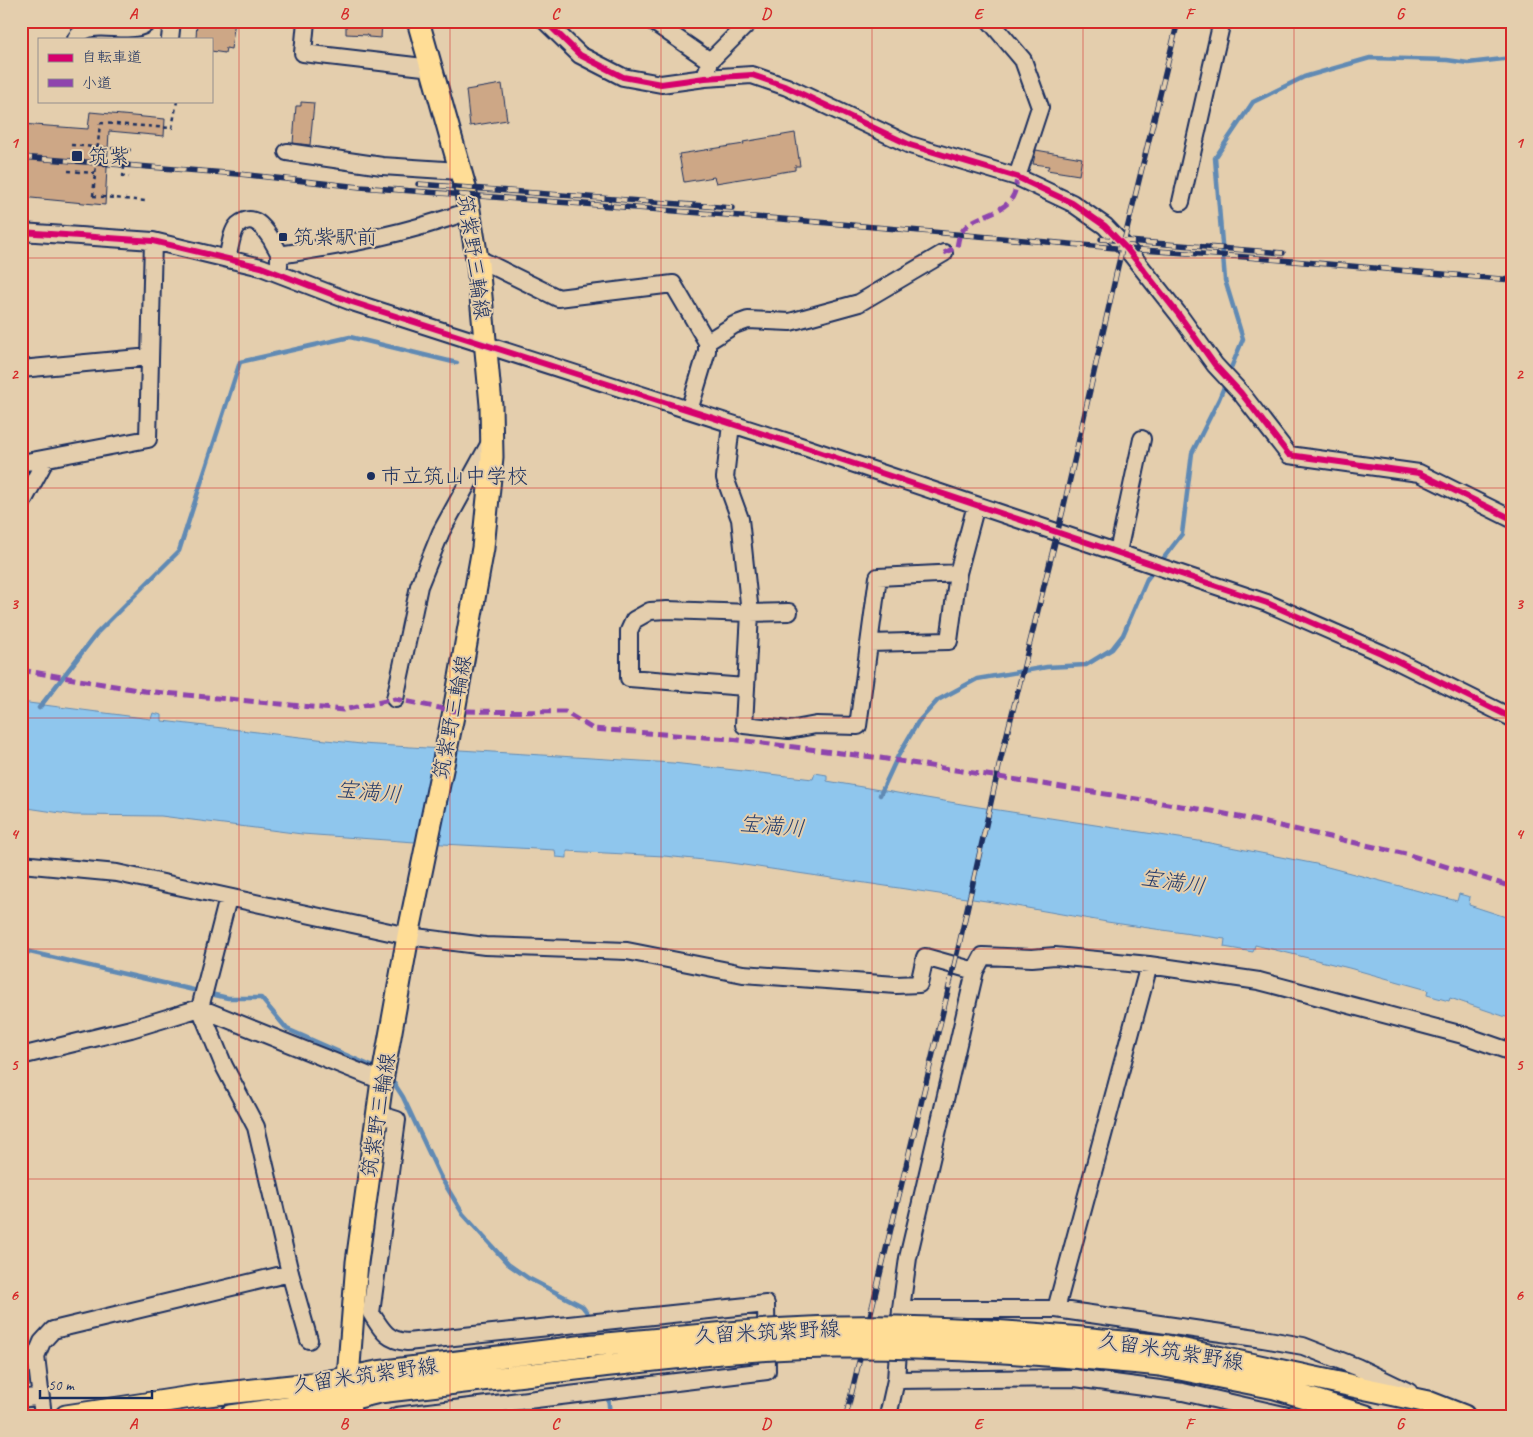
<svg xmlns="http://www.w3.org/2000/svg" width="1533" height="1437" font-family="Caveat,'Klee One',sans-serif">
  <rect width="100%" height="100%" fill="#e4cead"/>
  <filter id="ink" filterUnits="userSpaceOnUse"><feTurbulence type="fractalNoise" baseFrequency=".02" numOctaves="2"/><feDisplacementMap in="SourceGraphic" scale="10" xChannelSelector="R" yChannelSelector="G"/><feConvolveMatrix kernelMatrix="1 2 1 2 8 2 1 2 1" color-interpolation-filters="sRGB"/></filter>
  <g filter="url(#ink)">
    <path fill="#8fc6ed" stroke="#618ab4" d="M 21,702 L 151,719 L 153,713 L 162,715 L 162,721 L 361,744 L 673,763 L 813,779 L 815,773 L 827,775 L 827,781 L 979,807 L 1205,842 L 1316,864 L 1457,901 L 1459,894 L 1470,897 L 1469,905 L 1512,919 L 1512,1019 L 1450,998 L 1449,1001 L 1427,995 L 1428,990 L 1349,968 L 1255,945 L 1253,952 L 1224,947 L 1225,939 L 1107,922 L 993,902 L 724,862 L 664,856 L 567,851 L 567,858 L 556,857 L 555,850 L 443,844 L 302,834 L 161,816 L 74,815 L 21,807 Z"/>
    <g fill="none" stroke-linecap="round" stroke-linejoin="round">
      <path stroke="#618ab4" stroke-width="4.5" d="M 1228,375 L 1243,339 L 1225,280 L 1215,158 L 1253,102 L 1304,77 L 1370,58 L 1447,60 L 1468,63 L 1512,58
        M 1159,564 L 1182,534 L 1192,453 L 1219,399 L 1226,382
        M 39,708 L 97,633 L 179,551 L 240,362 L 350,337 L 457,363
        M 880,795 L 898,756 L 918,722 L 938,700 L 977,679 L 1047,667 L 1086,665 L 1112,649 L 1123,635 L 1147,579 L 1154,570
        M 21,950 L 228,998 L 261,998 L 287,1029 L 378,1069
        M 390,1077 L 403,1097 L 440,1176 L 463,1214 L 508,1264 L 528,1278 L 582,1306 L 592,1319
        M 608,1395 L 610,1416"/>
    </g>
    <path fill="#cda786" stroke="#1b2f5e" d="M 197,21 L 235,21 L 231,49 L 226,48 L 225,53 L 211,51 L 211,39 L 196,39 Z
      M 346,21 L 382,21 L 381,38 L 368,37 L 368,35 L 346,34 Z
      M 502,84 L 507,120 L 470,126 L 466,90 Z
      M 301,102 L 314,103 L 310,145 L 293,143 L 296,106 L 301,106 Z
      M 90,112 L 165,119 L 164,136 L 109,131 L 105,205 L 21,197 L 21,124 L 88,129 Z
      M 795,133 L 800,166 L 795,166 L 795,170 L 716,183 L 714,177 L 684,182 L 679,154 L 744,144 L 743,142 Z
      M 1036,150 L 1082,158 L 1079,175 L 1047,170 L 1049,166 L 1033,164 Z"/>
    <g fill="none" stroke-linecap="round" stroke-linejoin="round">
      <g stroke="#1b2f5e" stroke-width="20">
        <path id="minor" d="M 306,21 L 303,53 L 432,68
          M 545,21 L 580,55 L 623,77 L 661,84 L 705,78 L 752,75 L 787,87 L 910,145 L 1017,177 L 1072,203 L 1105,226 L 1127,249 L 1179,315 L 1215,365 L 1241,393 L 1289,455 L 1419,473 L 1512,519
          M 652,21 L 710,61
          M 990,21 L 1023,60 L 1040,107 L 1017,177
          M 76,39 C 89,14 132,40 149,21
          M 170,39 L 172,21
          M 705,78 L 710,61 L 750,21
          M 287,152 L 382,166 L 460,171
          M 1181,202 L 1222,21
          M 21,232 L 153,241 L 261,267 L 352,302 L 807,448 L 1267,603 L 1381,653 L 1512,718
          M 279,255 C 346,245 405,234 469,211
          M 477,258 L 558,298 L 673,284 L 707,342 L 707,351 L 691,404
          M 227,259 C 230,249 231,232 238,225 C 254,212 264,228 272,240 C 274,245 278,249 279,254 C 279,258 279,262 279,266
          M 707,342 L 734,325 L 748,320 L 790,322 L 859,303 L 944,253
          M 21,369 L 150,357
          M 731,424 L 725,478 L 740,519 L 750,613 L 744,725 L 789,730 L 816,725 L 858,726 L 878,577 L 958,573
          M 21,463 L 148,439 L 153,241
          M 21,505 L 46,459
          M 1118,552 L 1142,439
          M 869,643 L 949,641 L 958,573 L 976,505
          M 745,687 L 629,678 L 629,631 L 634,620 L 650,611 L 667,610 L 750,613 L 789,612
          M 395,699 L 419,586 L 441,532 L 492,439
          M 21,864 L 117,873 L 408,936 L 485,946 L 627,951 L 743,974 L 896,985 L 919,984 L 925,957 L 975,971
          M 228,898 L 200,1008 L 224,1066 L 256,1127 L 290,1273 L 309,1340
          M 21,1056 L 131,1029 L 200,1008 L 382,1081
          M 378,1114 L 397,1120 L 371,1313 C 382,1330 386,1340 407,1342 L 766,1304 L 767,1371 L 396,1416
          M 901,1309 L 1056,1309 L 1263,1339 L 1303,1346 L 1357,1367 L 1409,1392
          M 1056,1309 L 1149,965
          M 896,1380 L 1075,1378 L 1183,1392 L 1288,1416
          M 21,1399 L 40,1396
          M 43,1416 L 36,1356 L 42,1342 L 53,1330 L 290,1273
          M 888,1416 L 896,1380 L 901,1309 L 908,1258 L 975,971 L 983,956 L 1032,958 L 1055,956 L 1149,965 L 1259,981 L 1463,1035 L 1512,1052"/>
      </g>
      <g stroke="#1b2f5e" stroke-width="25">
        <path id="major" d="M 1166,1346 L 1428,1402 L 1464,1416
          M 1160,1365 L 1275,1388 L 1366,1416
          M 66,1416 L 198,1396 L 320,1383 L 377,1372 L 586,1346
          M 230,1416 L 350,1399 L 379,1392 L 593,1367
          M 350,1416 L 348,1378 L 357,1262 L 382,1081 L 408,936 L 454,711 L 483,548 L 492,457 L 491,405 L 478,264 L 465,187 L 418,21"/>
      </g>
      <path stroke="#1b2f5e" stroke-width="2.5" stroke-dasharray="4 4" stroke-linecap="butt" d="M 100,123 L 172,128 L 177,101
        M 71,145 L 132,150
        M 68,171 L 95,173
        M 93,196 L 146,201"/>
      <use href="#minor" stroke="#e4cead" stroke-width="16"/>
      <use href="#major" stroke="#ffdd96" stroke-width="21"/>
      <g stroke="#1b2f5e" stroke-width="5.5">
        <path id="rail" d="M 21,157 L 239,174 L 360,187 L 794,220 L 1127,249 L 1246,257 L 1512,280
          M 418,184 L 732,208
          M 1101,239 L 1283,253
          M 846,1416 L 959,945 L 1000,762 L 1063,510 L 1118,266 L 1178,21"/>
      </g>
      <use href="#rail" stroke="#e4cead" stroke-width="4" stroke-dasharray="11" stroke-linecap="butt"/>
      <g stroke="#1b2f5e" stroke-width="25" stroke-linecap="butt">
        <path id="major-bridge" d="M 586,1346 C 670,1338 753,1329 838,1327 C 947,1325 1057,1335 1166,1346
          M 593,1367 C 674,1358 756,1347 838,1347 C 946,1346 1053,1355 1160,1365"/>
      </g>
      <path stroke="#1b2f5e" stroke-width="2.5" stroke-dasharray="4 4" stroke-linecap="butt" d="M 126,150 L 123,176 L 129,177
        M 93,196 L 100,123"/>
      <use href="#major-bridge" stroke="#ffdd96" stroke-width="21"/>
      <path stroke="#8e44ad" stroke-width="5" stroke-dasharray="10 5" stroke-linecap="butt" d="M 944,253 L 957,247 C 958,243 958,239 960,235 C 970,213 1002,217 1013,196 C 1016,191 1016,183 1017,177
        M 21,670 L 144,691 L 343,710 L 395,699 L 454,711 L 565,712 L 593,729 L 731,739 L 880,758 L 1212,811 L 1406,854 L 1512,887"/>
      <g stroke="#e4cead" stroke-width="9">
        <path id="cycleway" d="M 545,21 L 580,55 L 623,77 L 661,84 L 705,78 L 752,75 L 787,87 L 910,145 L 1017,177 L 1072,203 L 1105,226 L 1127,249 L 1179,315 L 1215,365 L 1241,393 L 1289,455 L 1419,473 L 1512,519
          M 21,232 L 153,241 L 261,267 L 352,302 L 807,448 L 1267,603 L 1381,653 L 1512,718"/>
      </g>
      <use href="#cycleway" stroke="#d6006c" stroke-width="6"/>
    </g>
  </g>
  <path fill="none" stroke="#d62828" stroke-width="1" stroke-opacity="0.55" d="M 239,21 L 239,1416M 450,21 L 450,1416M 661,21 L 661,1416M 872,21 L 872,1416M 1083,21 L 1083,1416M 1294,21 L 1294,1416M 21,258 L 1512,258M 21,488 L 1512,488M 21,718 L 1512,718M 21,949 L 1512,949M 21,1179 L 1512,1179"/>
  <g fill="#1b2f5e" stroke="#e4cead" stroke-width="2">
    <rect x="71" y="150" width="12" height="12" rx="2.5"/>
    <rect x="278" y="232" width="10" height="10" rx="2.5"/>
    <circle cx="371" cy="476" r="5"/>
  </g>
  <g text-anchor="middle" stroke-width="4" stroke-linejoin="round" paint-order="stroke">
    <g font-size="21" fill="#1b2f5e" stroke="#e4cead" text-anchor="start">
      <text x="88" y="163">筑紫</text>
      <text x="293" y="244">筑紫駅前</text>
      <text x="381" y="483">市立筑山中学校</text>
    </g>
    <g font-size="21" fill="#1b2f5e" stroke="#e4cead">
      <text transform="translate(474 257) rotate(82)" y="7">筑紫野三輪線</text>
      <text transform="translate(452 717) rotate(-79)" y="7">筑紫野三輪線</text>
      <text transform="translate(378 1115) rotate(-81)" y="7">筑紫野三輪線</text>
      <text transform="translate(767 1332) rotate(-3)" y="7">久留米筑紫野線</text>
      <text transform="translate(1171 1351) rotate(9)" y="7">久留米筑紫野線</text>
      <text transform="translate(365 1375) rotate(-8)" y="7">久留米筑紫野線</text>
    </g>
    <g font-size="22" font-style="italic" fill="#273e6c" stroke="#e4cead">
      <text transform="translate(369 791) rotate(5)" y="8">宝満川</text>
      <text transform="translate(772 825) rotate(5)" y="8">宝満川</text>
      <text transform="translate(1173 881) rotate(9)" y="8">宝満川</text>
    </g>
  </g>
  <rect width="1533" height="1437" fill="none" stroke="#e4cead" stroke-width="55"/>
  <rect x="38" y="38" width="175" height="65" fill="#e4cead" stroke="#948e8d"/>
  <rect x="48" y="54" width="25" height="8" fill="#d6006c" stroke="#948e8d"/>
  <text x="82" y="62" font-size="15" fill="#1b2f5e">自転車道</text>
  <rect x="48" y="79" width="25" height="8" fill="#8e44ad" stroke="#948e8d"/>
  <text x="82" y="88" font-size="15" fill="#1b2f5e">小道</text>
  <path d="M40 1390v8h112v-8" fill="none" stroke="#1b2f5e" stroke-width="2.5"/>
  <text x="48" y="1390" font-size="15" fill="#1b2f5e" stroke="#e4cead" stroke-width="4" paint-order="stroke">50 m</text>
  <rect x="28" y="28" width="1478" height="1382" fill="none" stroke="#d62828" stroke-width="2"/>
  <g font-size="16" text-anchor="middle" font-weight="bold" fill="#d62828">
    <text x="133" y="19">A</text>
    <text x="344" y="19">B</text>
    <text x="555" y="19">C</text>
    <text x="766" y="19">D</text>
    <text x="978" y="19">E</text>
    <text x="1189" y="19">F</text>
    <text x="1400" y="19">G</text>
    <text x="14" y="148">1</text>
    <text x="1519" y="148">1</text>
    <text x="14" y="379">2</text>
    <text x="1519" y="379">2</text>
    <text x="14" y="609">3</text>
    <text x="1519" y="609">3</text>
    <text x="14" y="839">4</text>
    <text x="1519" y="839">4</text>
    <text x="14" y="1070">5</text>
    <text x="1519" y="1070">5</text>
    <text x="14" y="1300">6</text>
    <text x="1519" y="1300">6</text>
    <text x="133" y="1429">A</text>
    <text x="344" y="1429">B</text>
    <text x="555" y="1429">C</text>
    <text x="766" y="1429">D</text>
    <text x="978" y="1429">E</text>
    <text x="1189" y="1429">F</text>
    <text x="1400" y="1429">G</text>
  </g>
</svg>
